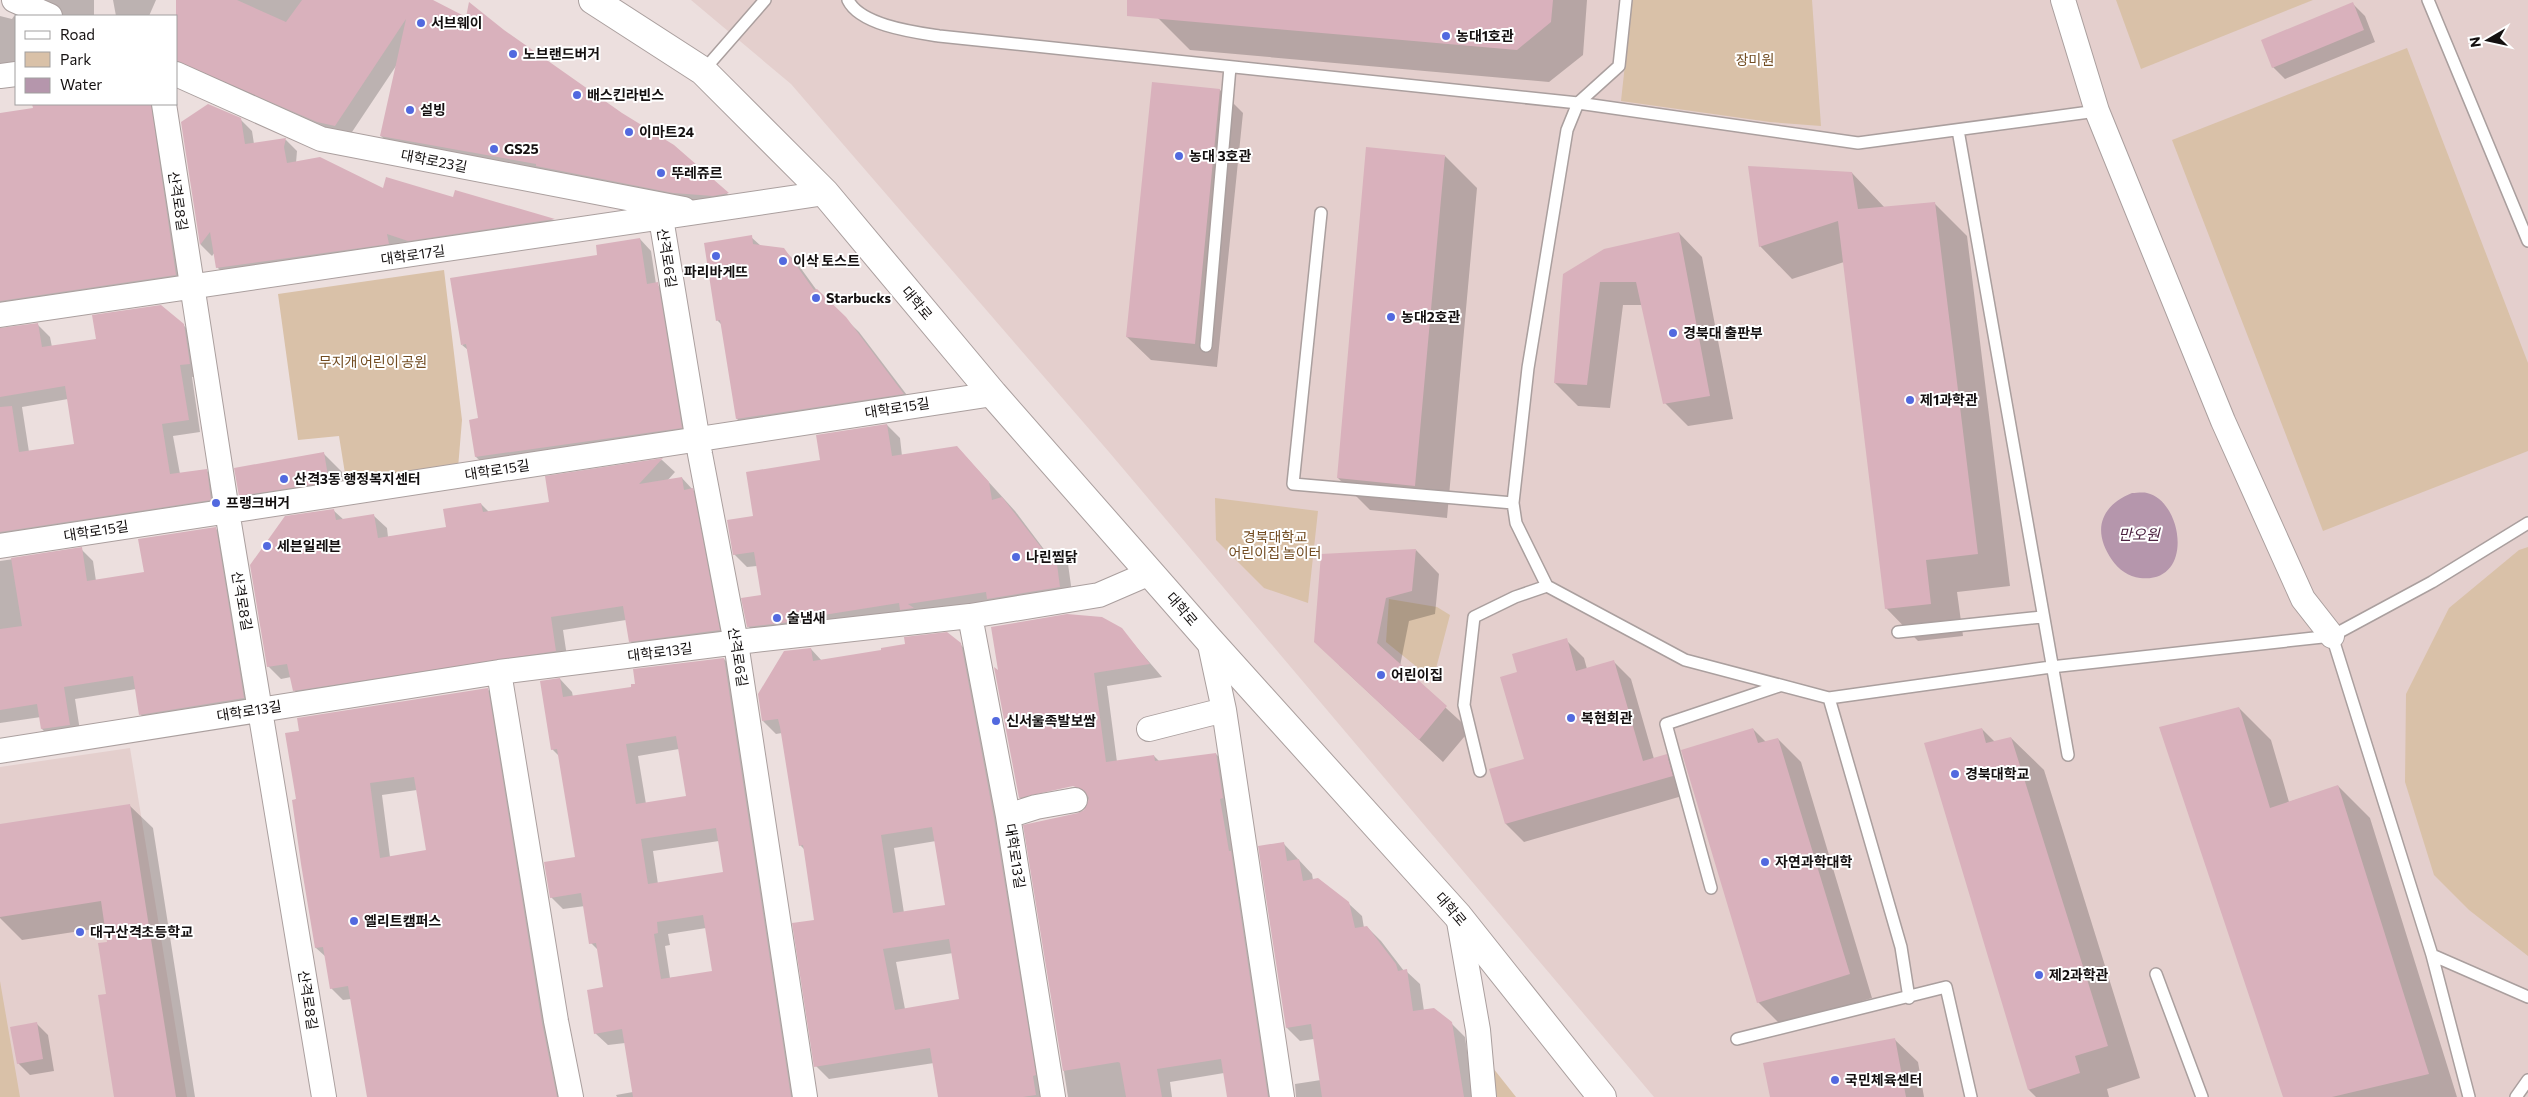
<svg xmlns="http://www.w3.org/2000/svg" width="2528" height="1097" font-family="Commissioner,'Noto Sans KR',sans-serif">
  <rect width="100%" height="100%" fill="#ecdfde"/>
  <path fill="#e4cfcd" d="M 691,0 L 2528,0 L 2528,1097 L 1654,1097 L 1109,452 L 791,84 Z
    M 130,748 L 187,1097 L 0,1097 L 0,767 Z"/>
  <path fill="#d9c1a8" d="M 1632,0 L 1812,0 L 1821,126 L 1770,122 L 1621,101 Z
    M 2116,0 L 2313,0 L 2141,69 Z
    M 2407,48 L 2528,363 L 2528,451 L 2323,531 L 2172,140 Z
    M 444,270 L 462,420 L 458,468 L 347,486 L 339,436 L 298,440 L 278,294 Z
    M 1215,498 L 1318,511 L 1308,603 L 1264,588 L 1216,540 Z
    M 2528,547 L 2528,956 L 2469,910 L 2434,875 L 2405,782 L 2406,694 L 2449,608 L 2519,550 Z
    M 1389,599 L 1437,607 L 1450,615 L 1433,680 L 1386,642 Z
    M 0,981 L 20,1097 L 0,1097 Z
    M 1493,1068 L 1516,1097 L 1494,1097 Z"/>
  <path fill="#b596ac" d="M 2132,493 C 2136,493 2143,492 2147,493 C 2183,501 2195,584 2140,578 C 2129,577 2118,569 2112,560 C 2092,531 2100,506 2132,493 Z"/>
  <path fill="#0003" fill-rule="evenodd" d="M 36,0 L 94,0 L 94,16 L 64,16 Z
    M 113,0 L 156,0 L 149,16 L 116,16 Z
    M 186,0 L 430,0 L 466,19 L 503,31 L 622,114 L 674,146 L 740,205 L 726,207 L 394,148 L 381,136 L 398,63 L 348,138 L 176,68 L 176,23 Z
    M 1160,0 L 1587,0 L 1583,55 L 1549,82 L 1190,50 L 1158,18 Z
    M 2353,4 L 2365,16 L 2375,42 L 2285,79 L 2273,67 Z
    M 0,16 L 12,19 L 14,16 L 16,17 L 16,74 L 0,83 Z
    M 1153,83 L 1220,90 L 1243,113 L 1217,367 L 1151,360 L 1127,337 Z
    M 34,104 L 171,104 L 188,286 L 0,321 L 0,115 L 34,109 Z
    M 240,119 L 252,131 L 254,144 L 286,140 L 297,151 L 296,163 L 384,189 L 454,198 L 456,192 L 554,220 L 564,230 L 229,279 L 217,267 L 215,252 L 212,256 L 201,245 L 182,123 Z
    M 1445,156 L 1477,188 L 1447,518 L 1370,510 L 1338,478 Z
    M 1852,173 L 1885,208 L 1934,203 L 1967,236 L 2010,586 L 1957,592 L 1963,636 L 1918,641 L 1886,608 L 1844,262 L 1792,279 L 1760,246 Z
    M 1679,233 L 1702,257 L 1733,419 L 1688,426 L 1665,403 L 1643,305 L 1623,305 L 1610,408 L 1578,406 L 1555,383 L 1565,275 Z
    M 751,237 L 761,246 L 783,249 L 797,263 L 818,292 L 859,332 L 916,407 L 751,432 L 737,419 L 723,326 L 717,320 Z
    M 640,239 L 651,251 L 656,284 L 669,295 L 693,439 L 488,468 L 476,457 L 479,419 L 468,350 L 462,345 L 598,256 Z
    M 38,325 L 50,337 L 52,347 L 183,325 L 196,337 L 202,376 L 192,377 L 200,432 L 173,436 L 180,474 L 206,470 L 218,482 L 223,511 L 0,552 L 0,329 ZM 68,399 L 75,445 L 29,452 L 22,407 Z
    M 887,425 L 900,438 L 902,456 L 957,447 L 1015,511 L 1046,552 L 1055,551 L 1068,564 L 1073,600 L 761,640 L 748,626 L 762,596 L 757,566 L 747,567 L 734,554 L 754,517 L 821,461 Z
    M 324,454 L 342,472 L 346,499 L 257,513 L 240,495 Z
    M 662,460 L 675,472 L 667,481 L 682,478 L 705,503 L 732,643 L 643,654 L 630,641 L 626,620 L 563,630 L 568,663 L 307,703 L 294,690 L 291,677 L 281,679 L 268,666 L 333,510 L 344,520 L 374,516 L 387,528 L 388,537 L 448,528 L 481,504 L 489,512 L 551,503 L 547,478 Z
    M 215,528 L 227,540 L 255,710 L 152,726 L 140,714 L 136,689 L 75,699 L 81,737 L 54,741 L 42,729 L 41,717 L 0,723 L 0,561 L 81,549 L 93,561 L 96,581 L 145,573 Z
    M 1416,550 L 1439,574 L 1435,614 L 1409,621 L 1400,666 L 1470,730 L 1443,762 L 1339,665 Z
    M 1121,629 L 1162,677 L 1107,686 L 1117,762 L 1154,756 L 1160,762 L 1216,754 L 1229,767 L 1280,1097 L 1228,1097 L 1224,1073 L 1170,1082 L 1172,1097 L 1068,1097 L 1025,826 L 1078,815 L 1085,811 L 1089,800 L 1033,811 L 1020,798 L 1000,673 ZM 1079,784 L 1079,786 L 1028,797 L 1028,795 Z
    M 1566,640 L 1584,658 L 1587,669 L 1613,661 L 1631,679 L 1654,759 L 1666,756 L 1684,773 L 1689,794 L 1524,842 L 1506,824 L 1490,770 L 1525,760 L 1518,673 Z
    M 960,644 L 974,658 L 1050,1097 L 939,1097 L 934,1063 L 829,1079 L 816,1066 L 816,921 L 805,850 L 800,845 L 782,733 L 776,734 L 763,721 L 811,649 L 822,661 ZM 936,841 L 946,906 L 904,913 L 894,848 ZM 953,953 L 960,1001 L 905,1009 L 896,962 Z
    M 724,659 L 736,671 L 801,1097 L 617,1097 L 616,1095 L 633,1092 L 625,1043 L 608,1045 L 595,1033 L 604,988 L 599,951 L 591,943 L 585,906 L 563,909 L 551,897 L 577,858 L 560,757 L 552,749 L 560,679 L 572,692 L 573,697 L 633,688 ZM 679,749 L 687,797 L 646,804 L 638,756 ZM 719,841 L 724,873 L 658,884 L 653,851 ZM 706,928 L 713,972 L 670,978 L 665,946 L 670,945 L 668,934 Z
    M 487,689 L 500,701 L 566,1097 L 368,1097 L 351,999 L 343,1000 L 331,988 L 326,957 L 316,948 L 293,801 ZM 417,790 L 427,851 L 390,857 L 382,795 Z
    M 2239,708 L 2271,740 L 2289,802 L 2338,786 L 2370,818 L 2457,1097 L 2285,1097 Z
    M 1753,729 L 1766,742 L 1778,739 L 1801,762 L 1872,998 L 1781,1025 L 1758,1002 Z
    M 1982,729 L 1995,742 L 2011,738 L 2044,770 L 2140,1078 L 2107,1089 L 2109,1097 L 2036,1097 L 2029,1090 Z
    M 129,805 L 153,828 L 195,1097 L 115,1097 L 107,995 L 108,943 L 106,927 L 22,940 L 0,918 L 0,825 Z
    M 1284,844 L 1312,874 L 1313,880 L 1348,903 L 1362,916 L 1364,928 L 1367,927 L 1381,941 L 1404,971 L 1406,971 L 1420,984 L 1424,1011 L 1451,1023 L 1465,1037 L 1473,1092 L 1477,1097 L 1296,1097 L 1295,1084 L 1321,1080 L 1314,1039 L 1300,1041 L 1287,1028 Z
    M 36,1023 L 48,1035 L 54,1071 L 30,1075 L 18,1063 Z
    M 1894,1039 L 1918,1062 L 1924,1097 L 1771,1097 Z"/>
  <path fill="#d9b1bc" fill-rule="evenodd" d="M 176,0 L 237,0 L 286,22 L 302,0 L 433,0 L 466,17 L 469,2 L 504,30 L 622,113 L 674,145 L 729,193 L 713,196 L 673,193 L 541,167 L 536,166 L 536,164 L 380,136 L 406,19 L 335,126 L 317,122 L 176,61 Z
    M 1127,0 L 1553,0 L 1551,22 L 1517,50 L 1127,16 Z
    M 2353,2 L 2364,30 L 2272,68 L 2261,40 Z
    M 1152,82 L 1220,89 L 1195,344 L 1126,337 Z
    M 32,104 L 151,104 L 176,275 L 0,301 L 0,113 L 33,108 Z
    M 208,104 L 241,118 L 245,144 L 286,138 L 284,147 L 287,163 L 320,157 L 383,188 L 386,177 L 453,197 L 455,190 L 555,219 L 408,241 L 387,234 L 389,244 L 216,268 L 210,232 L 200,245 L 181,122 Z
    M 1366,147 L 1445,155 L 1415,486 L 1337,478 Z
    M 1748,166 L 1852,172 L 1858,209 L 1935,202 L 1978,554 L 1926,560 L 1931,604 L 1885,609 L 1838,221 L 1759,247 Z
    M 1679,232 L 1710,396 L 1663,404 L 1636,282 L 1600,282 L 1587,385 L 1554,383 L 1563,274 L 1604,249 Z
    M 752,235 L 753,244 L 784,248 L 814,290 L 817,289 L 846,317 L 904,394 L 736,419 L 720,320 L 716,321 L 704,243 Z
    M 640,238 L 647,284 L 658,282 L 682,428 L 475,457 L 469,420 L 478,418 L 466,344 L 461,345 L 450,278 L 597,255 L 596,245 Z
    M 161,305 L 184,324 L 190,364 L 180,365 L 189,420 L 162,424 L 170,474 L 207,469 L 211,500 L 0,532 L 0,407 L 12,406 L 19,452 L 74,444 L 65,386 L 0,397 L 0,328 L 38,323 L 42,347 L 96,339 L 92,315 Z
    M 887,424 L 892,456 L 957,446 L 989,482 L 992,500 L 1002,497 L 1044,551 L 1055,549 L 1060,587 L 987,599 L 986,592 L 908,604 L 914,608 L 900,610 L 899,603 L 811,617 L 807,620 L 747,627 L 741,598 L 761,595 L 754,552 L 733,555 L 727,520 L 753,516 L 746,472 L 820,460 L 816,435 Z
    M 324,452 L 329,482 L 239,496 L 234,468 Z
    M 663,458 L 639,484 L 682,477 L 684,490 L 693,488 L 720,630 L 629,642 L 623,606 L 551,617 L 556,651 L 293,691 L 287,664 L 267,667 L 250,565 L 285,516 L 334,509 L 336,520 L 374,514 L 378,538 L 446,527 L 443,509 L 481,503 L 483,512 L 549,502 L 545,476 Z
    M 216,527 L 244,698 L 139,715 L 133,676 L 64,687 L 70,725 L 41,729 L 37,704 L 0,710 L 0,629 L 22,626 L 11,558 L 82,547 L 87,581 L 144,572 L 138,539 Z
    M 1416,549 L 1412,591 L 1386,598 L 1377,643 L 1447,706 L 1419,740 L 1314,642 L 1321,554 Z
    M 1067,614 L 1102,617 L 1122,628 L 1150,664 L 1094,673 L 1106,762 L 1154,755 L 1155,761 L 1216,753 L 1223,798 L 1220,799 L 1229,851 L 1231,851 L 1268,1097 L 1227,1097 L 1221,1059 L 1157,1069 L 1162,1097 L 1126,1097 L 1120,1063 L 1118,1062 L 1063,1071 L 1023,825 L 1078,813 L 1084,810 L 1089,798 L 1085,791 L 1073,786 L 1019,798 L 994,667 L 998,670 L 991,627 Z
    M 947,632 L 961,643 L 994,818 L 1036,1075 L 1033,1076 L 1036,1095 L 1023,1097 L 938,1097 L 930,1048 L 814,1067 L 792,923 L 814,920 L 803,845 L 799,846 L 780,727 L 778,719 L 762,721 L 758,694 L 784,651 L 811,648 L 813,661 L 881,650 L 881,648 L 905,644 L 904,637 ZM 932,827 L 945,905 L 893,913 L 881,835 ZM 949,939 L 959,999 L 895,1010 L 883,949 Z
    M 1567,638 L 1576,671 L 1614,660 L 1643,761 L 1667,754 L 1673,776 L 1505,824 L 1489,769 L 1524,759 L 1500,677 L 1517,672 L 1512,654 Z
    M 724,658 L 791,1097 L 633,1097 L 622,1029 L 594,1034 L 587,990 L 603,987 L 596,943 L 589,944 L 581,893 L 550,898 L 544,862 L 575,857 L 557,749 L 551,750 L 540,681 L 560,678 L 563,697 L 631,687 L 631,684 L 635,684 L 633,669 ZM 676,736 L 686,796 L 636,804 L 626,744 ZM 716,828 L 723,872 L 648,884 L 641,839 ZM 703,915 L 712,971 L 661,979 L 654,934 L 658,933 L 657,922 Z
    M 488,688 L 542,1023 L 557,1097 L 367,1097 L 348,986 L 330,989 L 323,947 L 315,948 L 301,864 L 292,800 L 296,799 L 285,733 L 299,731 L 297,718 ZM 414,777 L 426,850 L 380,858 L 370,783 Z
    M 2239,707 L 2270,808 L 2338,785 L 2429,1074 L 2332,1097 L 2283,1097 L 2159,727 Z
    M 1753,728 L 1758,743 L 1778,738 L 1850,974 L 1757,1003 L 1681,750 Z
    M 1982,728 L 1986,743 L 2011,737 L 2108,1046 L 2075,1056 L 2080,1073 L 2028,1090 L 1924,743 Z
    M 130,804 L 144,895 L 176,1097 L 114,1097 L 98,995 L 106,994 L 98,943 L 107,942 L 101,901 L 0,917 L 0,824 Z
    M 1284,842 L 1287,861 L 1299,859 L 1303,881 L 1318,878 L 1349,902 L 1355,928 L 1367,926 L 1396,964 L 1398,971 L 1407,969 L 1413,1011 L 1434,1008 L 1452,1022 L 1464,1097 L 1322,1097 L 1311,1024 L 1286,1028 L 1258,846 Z
    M 37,1022 L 43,1059 L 17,1064 L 10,1027 Z
    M 1895,1038 L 1906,1097 L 1770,1097 L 1763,1063 Z"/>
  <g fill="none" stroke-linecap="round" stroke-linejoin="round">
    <g stroke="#aa9f9e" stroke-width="14">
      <path id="lane" d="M 848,0 C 860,25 913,32 939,36 L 1578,103 L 1858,143 L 2097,111
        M 1626,0 L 1619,66 L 1578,103 L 1567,130 L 1528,368 L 1513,503 L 1516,523 L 1547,586 L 1685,660 L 1829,698 L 2051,667 L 2332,636 L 2432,582 L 2528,523
        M 2428,0 L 2528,241
        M 703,71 L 765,0
        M 1958,130 L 2068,755
        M 1321,213 L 1293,484 L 1513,503
        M 1206,346 L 1230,67
        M 1898,632 L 2042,617
        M 2332,636 L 2432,955 L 2469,1097
        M 1829,698 L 1901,947 L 1909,998
        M 1480,771 L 1464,705 L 1474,617 L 1515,597 L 1547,586
        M 1711,888 L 1666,724 L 1779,686
        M 2432,955 L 2528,997
        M 2156,974 L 2202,1097
        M 1737,1039 L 1946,987 L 1971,1097
        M 2516,1097 L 2528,1080"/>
    </g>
    <g stroke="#aa9f9e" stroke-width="26">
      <path id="street" d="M 14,0 L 50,16
        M 2063,0 L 2097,111 L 2223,421 L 2303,599 L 2332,636
        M 176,74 L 321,139 L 684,209
        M 0,76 L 16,74
        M 164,104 L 227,511 L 324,1097
        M 661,218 L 700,454 L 736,643 L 805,1097
        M 0,315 L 825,193
        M 0,546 L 993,394
        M 970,616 L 1008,816 L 1053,1097
        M 1209,640 L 1224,710 L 1282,1097
        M 499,672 L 556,1021 L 571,1097
        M 1149,729 L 1224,710
        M 0,751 L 499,672 L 746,641 L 970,616 L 1099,595 L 1150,573
        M 1008,816 L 1036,807 L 1075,800
        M 1458,916 L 1478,1030 L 1484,1097"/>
    </g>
    <g stroke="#aa9f9e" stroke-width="30">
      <path id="secondary" d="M 593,0 L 703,71 L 825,193 L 993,394 L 1209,640 L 1458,916 L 1602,1097"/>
    </g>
    <use href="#lane" stroke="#fff" stroke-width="11"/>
    <use href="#street" stroke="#fff" stroke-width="24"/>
    <use href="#secondary" stroke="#fff" stroke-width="28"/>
  </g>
  <g fill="#5269df" stroke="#fff" stroke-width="2">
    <circle cx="421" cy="23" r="5"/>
    <circle cx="1446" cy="36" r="5"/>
    <circle cx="513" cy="54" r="5"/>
    <circle cx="577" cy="95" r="5"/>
    <circle cx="410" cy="110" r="5"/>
    <circle cx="629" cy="132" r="5"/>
    <circle cx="494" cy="149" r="5"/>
    <circle cx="1179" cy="156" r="5"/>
    <circle cx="661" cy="173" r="5"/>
    <circle cx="716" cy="256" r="5"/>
    <circle cx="783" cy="261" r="5"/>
    <circle cx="816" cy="298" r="5"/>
    <circle cx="1391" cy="317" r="5"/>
    <circle cx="1673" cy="333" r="5"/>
    <circle cx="1910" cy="400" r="5"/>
    <circle cx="284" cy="479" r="5"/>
    <circle cx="216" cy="503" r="5"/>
    <circle cx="267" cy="546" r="5"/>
    <circle cx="1016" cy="557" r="5"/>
    <circle cx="777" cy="618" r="5"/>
    <circle cx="1381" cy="675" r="5"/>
    <circle cx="1571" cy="718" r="5"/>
    <circle cx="996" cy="721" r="5"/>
    <circle cx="1955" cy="774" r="5"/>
    <circle cx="1765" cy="862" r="5"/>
    <circle cx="354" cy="921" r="5"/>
    <circle cx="80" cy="932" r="5"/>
    <circle cx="2039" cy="975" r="5"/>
    <circle cx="1835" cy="1080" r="5"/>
  </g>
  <g text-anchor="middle" stroke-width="4" stroke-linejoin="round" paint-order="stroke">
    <g font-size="14" font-weight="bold" fill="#141010" stroke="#fff" text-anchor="start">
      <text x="431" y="28">서브웨이</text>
      <text x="1456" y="41">농대1호관</text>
      <text x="523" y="59">노브랜드버거</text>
      <text x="587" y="100">배스킨라빈스</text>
      <text x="420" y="115">설빙</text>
      <text x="639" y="137">이마트24</text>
      <text x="504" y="154">GS25</text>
      <text x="1189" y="161">농대 3호관</text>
      <text x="671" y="178">뚜레쥬르</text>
      <text x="793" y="266">이삭 토스트</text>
      <text x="716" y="277" text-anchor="middle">파리바게뜨</text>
      <text x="826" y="303">Starbucks</text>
      <text x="1401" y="322">농대2호관</text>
      <text x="1683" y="338">경북대 출판부</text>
      <text x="1920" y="405">제1과학관</text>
      <text x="294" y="484">산격3동 행정복지센터</text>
      <text x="226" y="508">프랭크버거</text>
      <text x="277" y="551">세븐일레븐</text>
      <text x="1026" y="562">나린찜닭</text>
      <text x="787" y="623">술냄새</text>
      <text x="1391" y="680">어린이집</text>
      <text x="1581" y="723">복현회관</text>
      <text x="1006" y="726">신서울족발보쌈</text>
      <text x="1965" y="779">경북대학교</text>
      <text x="1775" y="867">자연과학대학</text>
      <text x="364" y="926">엘리트캠퍼스</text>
      <text x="90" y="937">대구산격초등학교</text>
      <text x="2049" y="980">제2과학관</text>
      <text x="1845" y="1085">국민체육센터</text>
    </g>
    <g font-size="14" fill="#724c21" stroke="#fff">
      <text x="1755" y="65">장미원</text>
      <text x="373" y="367">무지개 어린이 공원</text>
      <text x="1275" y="542">경북대학교<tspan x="1275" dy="16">어린이집 놀이터</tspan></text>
    </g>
    <g font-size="14" fill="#141010" stroke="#fff">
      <text transform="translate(434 161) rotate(11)" y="5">대학로23길</text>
      <text transform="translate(178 201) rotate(81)" y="5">산격로8길</text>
      <text transform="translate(413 255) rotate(-8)" y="5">대학로17길</text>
      <text transform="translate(667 258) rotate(81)" y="5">산격로6길</text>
      <text transform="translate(917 303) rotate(50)" y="5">대학로</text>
      <text transform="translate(897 408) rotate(-9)" y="5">대학로15길</text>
      <text transform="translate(497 470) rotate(-9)" y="5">대학로15길</text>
      <text transform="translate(96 531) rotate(-9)" y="5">대학로15길</text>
      <text transform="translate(242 601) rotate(80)" y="5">산격로8길</text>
      <text transform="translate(1182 609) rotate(49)" y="5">대학로</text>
      <text transform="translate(660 652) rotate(-7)" y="5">대학로13길</text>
      <text transform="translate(738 657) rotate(81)" y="5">산격로6길</text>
      <text transform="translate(249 711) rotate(-9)" y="5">대학로13길</text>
      <text transform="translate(1015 856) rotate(81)" y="5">대학로13길</text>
      <text transform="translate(1451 909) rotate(49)" y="5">대학로</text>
      <text transform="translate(308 1000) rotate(81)" y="5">산격로8길</text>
    </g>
    <g font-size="15" font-style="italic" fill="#4b2140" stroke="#fff">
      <text x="2139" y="540">만오원</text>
    </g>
  </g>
  <rect x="15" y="15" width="162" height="90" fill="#ffffff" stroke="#a19f9f"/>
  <rect x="25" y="31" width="25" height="8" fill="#ffffff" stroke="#a19f9f"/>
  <text x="60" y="40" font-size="15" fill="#141010">Road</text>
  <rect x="25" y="52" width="25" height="15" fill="#d9c1a8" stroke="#a19f9f"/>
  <text x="60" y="65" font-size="15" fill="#141010">Park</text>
  <rect x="25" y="78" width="25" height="15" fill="#b596ac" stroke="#a19f9f"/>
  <text x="60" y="90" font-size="15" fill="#141010">Water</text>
  <g transform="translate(2488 40) rotate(261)" stroke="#ffffff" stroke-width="4" paint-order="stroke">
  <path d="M0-4L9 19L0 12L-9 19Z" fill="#141010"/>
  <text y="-8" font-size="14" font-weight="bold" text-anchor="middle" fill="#141010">N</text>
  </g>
</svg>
